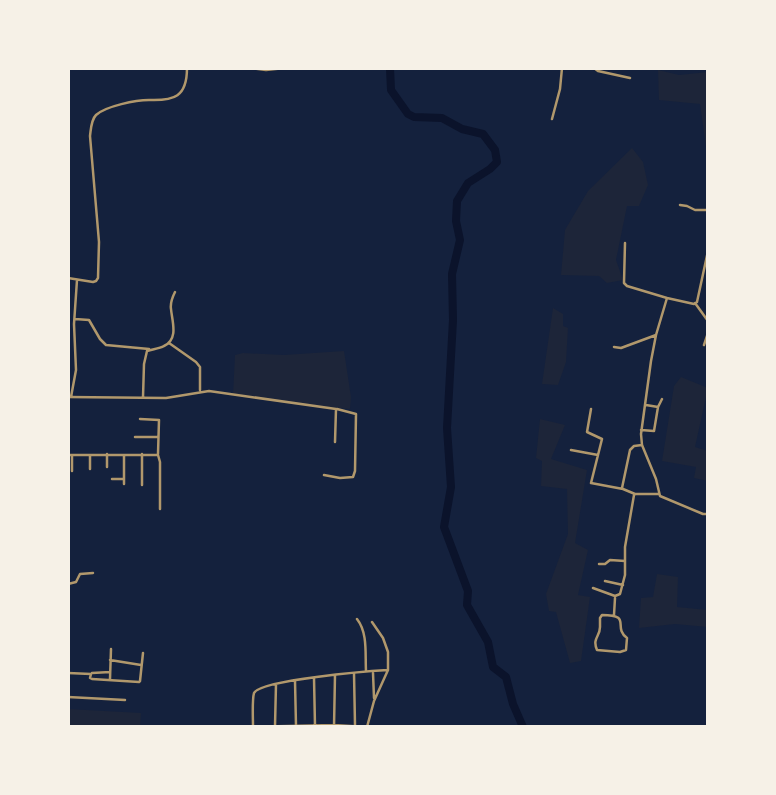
<svg xmlns="http://www.w3.org/2000/svg" width="776" height="795" font-family="'DM Sans',sans-serif">
  <rect width="100%" height="100%" fill="#14213d"/>
  <path fill="#1d2539" d="M 658,70 L 679,75 L 708,72 L 708,147 L 706,147 L 700,104 L 659,100 Z
    M 632,148 L 643,162 L 648,185 L 639,206 L 627,206 L 616,260 L 623,280 L 607,283 L 599,276 L 561,275 L 565,230 L 588,191 Z
    M 553,308 L 563,314 L 563,326 L 568,328 L 566,362 L 558,385 L 542,384 Z
    M 344,351 L 351,397 L 350,409 L 290,404 L 233,395 L 235,355 L 243,353 L 284,355 Z
    M 681,377 L 708,388 L 695,447 L 708,451 L 708,481 L 694,478 L 696,467 L 662,461 L 674,386 Z
    M 540,419 L 565,425 L 551,459 L 587,470 L 575,543 L 588,550 L 578,595 L 590,597 L 581,661 L 570,663 L 556,612 L 549,611 L 546,594 L 568,534 L 567,489 L 541,486 L 542,461 L 536,458 Z
    M 657,574 L 678,577 L 677,607 L 708,610 L 708,627 L 675,624 L 639,628 L 641,598 L 653,597 Z
    M 68,709 L 141,713 L 140,727 L 68,727 Z"/>
  <g fill="none" stroke-linecap="round" stroke-linejoin="round">
    <path stroke="#0b132b" stroke-width="8" d="M 390,68 L 391,90 L 408,114 L 414,117 L 442,118 L 462,129 L 483,134 L 495,150 L 497,162 L 490,169 L 468,183 L 457,201 L 456,221 L 460,240 L 452,274 L 453,320 L 447,428 L 451,487 L 444,527 L 468,591 L 467,605 L 488,642 L 493,667 L 506,677 L 513,704 L 523,727"/>
    <path stroke="#b1986c" stroke-width="2.5" d="M 251,68 L 266,70 L 285,68
      M 594,68 L 598,71 L 630,78
      M 552,119 L 560,89 L 562,68
      M 680,205 L 687,206 L 695,210 L 708,210
      M 625,243 L 624,283 L 627,286 L 667,298
      M 708,251 L 697,302 L 694,304 L 667,298 L 656,335 L 651,361 L 641,434 L 642,445 L 656,479 L 660,496 L 703,514 L 708,514
      M 68,278 L 93,282 L 96,281 L 98,278 L 99,242 L 90,136 C 91,129 91,120 96,115 C 106,106 136,100 149,100 C 174,101 187,97 187,68
      M 695,303 L 708,321
      M 75,319 L 89,320 L 100,339 L 106,345 L 149,349
      M 169,343 L 196,362 L 200,367 L 200,390
      M 704,345 L 708,333
      M 614,347 L 621,348 L 656,335
      M 68,397 L 166,398 L 209,391 L 329,408 L 336,409 L 335,442
      M 71,397 L 76,370 L 74,324 L 77,280
      M 143,397 L 144,364 L 147,351 C 152,349 159,349 164,346 C 179,339 172,321 171,309 C 170,303 172,298 175,292
      M 646,405 L 658,407 L 662,399
      M 591,409 L 587,432 L 602,439 L 591,483 L 623,489 L 635,494
      M 140,419 L 159,420 L 158,454
      M 641,430 L 654,431 L 658,407
      M 135,437 L 157,437
      M 571,450 L 598,455
      M 107,454 L 107,467
      M 142,454 L 142,485
      M 68,455 L 158,455 L 160,462 L 160,509
      M 72,455 L 72,471
      M 90,455 L 90,469
      M 124,455 L 124,484
      M 324,475 L 340,478 L 353,477 L 355,471 L 356,414 L 337,409
      M 112,479 L 123,479
      M 622,488 L 630,450 L 634,446 L 642,445
      M 599,564 L 605,564 L 610,560 L 625,561
      M 605,581 L 623,585
      M 68,584 L 76,582 L 80,574 L 93,573
      M 593,588 L 615,596 L 620,594 L 625,575 L 625,547 L 634,495 L 635,494 L 659,494
      M 602,615 C 633,615 612,627 627,638 L 626,650 L 620,652 L 597,650 C 592,638 600,637 600,627 C 600,624 600,621 600,618 Z
      M 614,615 L 615,598
      M 357,619 C 368,633 365,654 366,671
      M 110,660 L 141,665
      M 68,673 L 91,674 L 90,678 L 92,679 L 139,682 L 140,681 L 143,653
      M 92,673 L 110,672
      M 354,673 L 355,725
      M 373,673 L 374,698
      M 314,678 L 315,726
      M 110,679 L 111,649
      M 295,681 L 296,726
      M 68,697 L 125,700
      M 253,726 C 253,718 252,700 254,693 C 260,680 370,671 388,670
      M 275,726 L 276,684
      M 244,727 L 334,725 L 367,727 L 374,701 L 388,670 L 388,652 L 383,638 L 372,622
      M 334,727 L 335,675"/>
  </g>
  <rect width="776" height="795" fill="none" stroke="#f6f1e7" stroke-width="140"/>
</svg>
